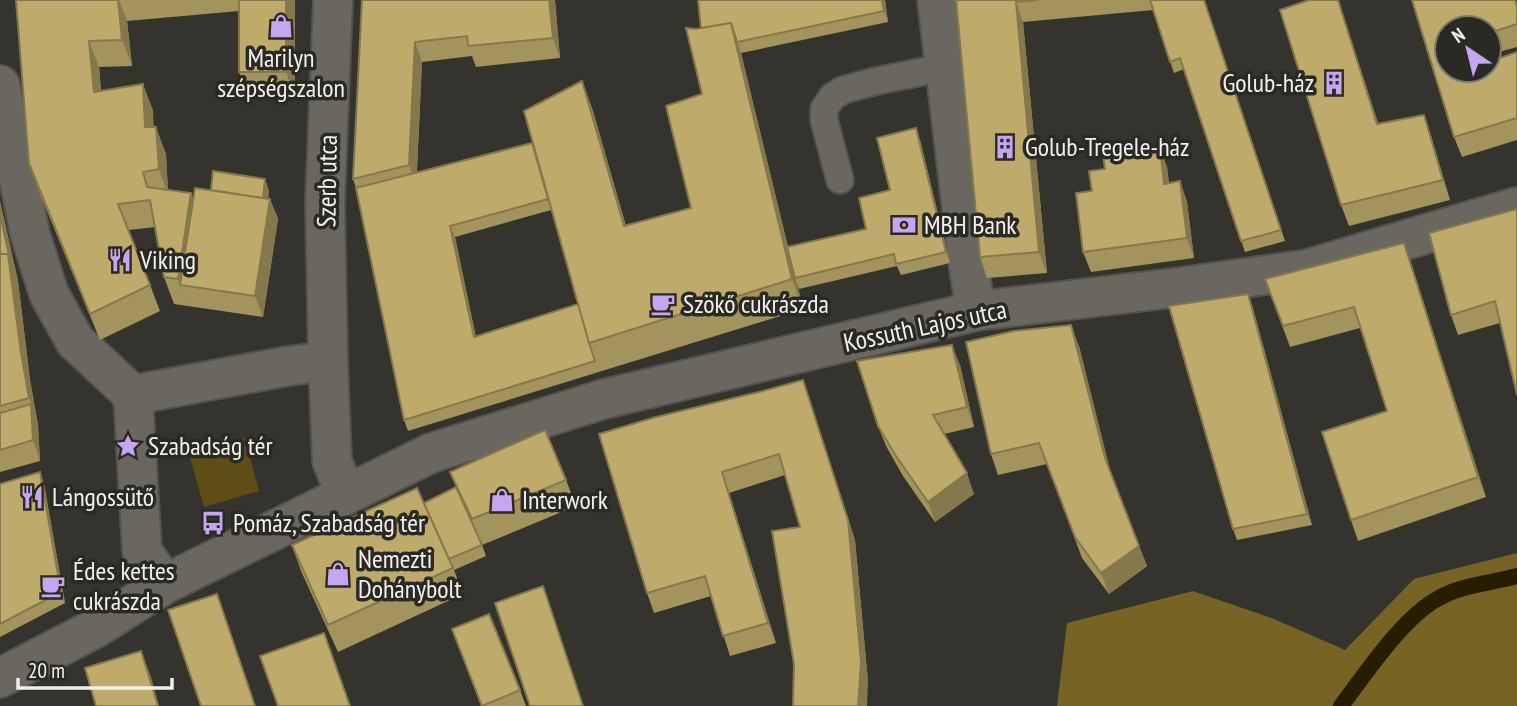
<svg xmlns="http://www.w3.org/2000/svg" width="1517" height="706" font-family="'PT Sans Narrow',sans-serif">
  <rect width="100%" height="100%" fill="#35332d"/>
  <path fill="#5e4e16" d="M 245,438 L 259,491 L 204,507 L 189,454 Z"/>
  <path fill="#776425" d="M 1517,553 L 1517,706 L 1057,706 L 1067,623 L 1193,591 L 1274,619 L 1345,650 L 1414,579 Z"/>
  <g fill="none" stroke-linecap="round" stroke-linejoin="round">
    <path stroke="#271d00" stroke-width="16" d="M 1341,706 C 1366,673 1403,617 1439,598 C 1461,585 1492,583 1517,576"/>
    <g stroke="#53524d" stroke-width="30">
      <path id="lane" d="M 840,180 L 824,120 L 824,109 L 832,97 L 843,90 L 876,81 L 946,67"/>
    </g>
    <g stroke="#53524d" stroke-width="42">
      <path id="street" d="M 937,0 L 969,269 L 976,311
        M 0,85 L 30,234 L 49,294 L 75,341 L 133,395
        M 165,584 L 142,551 L 133,395 L 288,366 L 328,361"/>
    </g>
    <g stroke="#53524d" stroke-width="42">
      <path id="secondary" d="M 333,0 L 325,202 L 328,361 L 332,461 L 346,495
        M 0,678 L 94,629 L 165,584 L 431,453 L 604,399 L 976,311 L 1181,287 L 1308,269 L 1517,207"/>
    </g>
    <use href="#lane" stroke="#696760" stroke-width="26"/>
    <use href="#street" stroke="#696760" stroke-width="38"/>
    <use href="#secondary" stroke="#696760" stroke-width="38"/>
  </g>
  <path fill="#a3935d" fill-rule="evenodd" d="M 16,0 L 295,0 L 295,99 L 248,98 L 239,72 L 239,11 L 127,21 L 132,66 L 99,67 L 101,90 L 153,110 L 153,127 L 166,154 L 168,190 L 191,193 L 193,198 L 211,190 L 265,179 L 269,191 L 268,199 L 270,199 L 278,219 L 263,317 L 174,304 L 164,277 L 155,227 L 129,230 L 160,311 L 100,340 L 38,189 L 29,163 Z
    M 362,0 L 555,0 L 560,58 L 476,67 L 472,56 L 422,62 L 417,172 L 532,143 L 582,81 L 593,111 L 626,226 L 691,208 L 702,94 L 696,29 L 885,0 L 888,22 L 741,53 L 788,247 L 866,229 L 920,140 L 950,263 L 901,275 L 897,266 L 799,289 L 797,283 L 803,309 L 408,431 L 404,420 L 356,188 L 353,179 ZM 551,210 L 578,304 L 476,337 L 455,237 Z
    M 956,0 L 1204,0 L 1285,241 L 1245,252 L 1184,69 L 1174,73 L 1153,10 L 1023,22 L 1047,273 L 987,278 L 980,257 Z
    M 1412,0 L 1516,0 L 1517,4 L 1517,47 L 1499,52 L 1501,58 L 1517,52 L 1517,140 L 1462,157 L 1454,137 Z
    M 1342,12 L 1378,124 L 1431,136 L 1450,200 L 1349,226 L 1341,205 Z
    M 1167,167 L 1169,183 L 1180,181 L 1187,202 L 1194,258 L 1091,272 L 1083,252 L 1092,191 Z
    M 0,201 L 18,281 L 30,380 L 38,425 L 40,461 L 0,472 Z
    M 1517,209 L 1500,323 L 1458,335 L 1451,315 Z
    M 1404,243 L 1486,497 L 1358,541 L 1351,520 L 1387,411 L 1360,328 L 1290,347 L 1265,279 Z
    M 1252,305 L 1312,525 L 1237,540 L 1233,529 Z
    M 1079,346 L 1111,474 L 1147,566 L 1109,594 L 1082,558 L 1047,464 L 998,475 L 991,454 Z
    M 960,365 L 974,427 L 944,434 L 974,494 L 935,522 L 903,476 L 886,446 L 878,426 Z
    M 803,380 L 855,540 L 868,682 L 800,527 L 785,475 L 729,493 L 776,643 L 730,656 L 711,596 L 654,613 L 647,593 L 763,391 Z
    M 40,472 L 44,484 L 65,603 L 0,637 L 0,484 Z
    M 450,472 L 566,480 L 576,506 L 482,545 L 486,556 L 454,570 L 463,594 L 338,652 L 301,571 L 292,545 L 424,503 L 456,487 Z
    M 452,629 L 520,690 L 526,706 L 481,706 Z"/>
  <path fill="#85784c" d="M 118,0 L 119,0 L 127,21 L 132,66 L 122,40 Z
    M 286,0 L 295,0 L 295,99 L 286,72 Z
    M 549,0 L 555,0 L 560,58 L 553,38 Z
    M 882,0 L 885,0 L 888,22 L 884,11 Z
    M 1338,0 L 1342,12 L 1385,144 L 1377,124 Z
    M 1016,2 L 1023,22 L 1047,273 L 1039,252 Z
    M 731,23 L 741,53 L 803,309 L 792,279 Z
    M 89,41 L 99,67 L 103,118 L 94,92 Z
    M 415,42 L 422,62 L 416,185 L 409,165 Z
    M 582,81 L 593,111 L 634,256 L 624,226 Z
    M 143,84 L 153,110 L 155,153 L 145,127 Z
    M 1424,115 L 1431,136 L 1450,200 L 1443,180 Z
    M 156,127 L 166,154 L 168,195 L 159,169 Z
    M 916,128 L 920,140 L 950,263 L 946,252 Z
    M 1160,147 L 1167,167 L 1171,204 L 1164,184 Z
    M 265,179 L 269,191 L 266,218 L 262,207 Z
    M 1180,181 L 1187,202 L 1194,258 L 1187,238 Z
    M 191,193 L 201,219 L 180,285 L 188,305 L 178,279 Z
    M 270,199 L 278,219 L 263,317 L 255,296 Z
    M 0,201 L 18,281 L 30,380 L 38,425 L 40,461 L 33,440 L 31,404 L 29,398 L 21,353 L 0,214 Z
    M 450,226 L 455,237 L 478,349 L 474,337 Z
    M 1404,243 L 1411,263 L 1486,497 L 1478,477 Z
    M 1248,294 L 1252,305 L 1312,525 L 1307,514 Z
    M 1071,325 L 1079,346 L 1112,479 L 1105,458 Z
    M 952,345 L 960,365 L 974,427 L 967,407 Z
    M 803,380 L 855,540 L 868,682 L 867,706 L 858,706 Z
    M 40,472 L 44,484 L 65,603 L 61,592 Z
    M 722,472 L 729,493 L 776,643 L 768,623 Z
    M 967,473 L 974,494 L 935,522 L 928,502 Z
    M 1139,546 L 1147,566 L 1109,594 L 1101,573 Z
    M 141,651 L 151,677 L 159,706 L 158,706 Z"/>
  <path fill="#beab6c" stroke="#85784c" stroke-width="2" fill-rule="evenodd" d="M 16,0 L 118,0 L 122,40 L 89,41 L 94,92 L 143,84 L 145,127 L 156,127 L 159,169 L 143,172 L 147,187 L 191,193 L 178,279 L 164,277 L 150,200 L 118,204 L 150,285 L 90,314 L 29,163 Z
    M 239,0 L 286,0 L 286,72 L 239,72 Z
    M 362,0 L 549,0 L 553,38 L 468,46 L 467,36 L 415,42 L 409,165 L 353,179 Z
    M 698,0 L 882,0 L 884,11 L 737,42 L 731,23 L 701,28 Z
    M 956,0 L 1037,0 L 1016,2 L 1039,252 L 980,257 Z
    M 1150,0 L 1204,0 L 1281,230 L 1241,241 L 1180,58 L 1170,62 Z
    M 1309,0 L 1338,0 L 1377,124 L 1424,115 L 1443,180 L 1341,205 L 1280,10 Z
    M 1412,0 L 1515,0 L 1517,7 L 1517,24 L 1492,32 L 1500,58 L 1517,52 L 1517,118 L 1454,137 ZM 1447,28 L 1489,28 L 1489,70 L 1447,70 Z
    M 731,23 L 792,279 L 589,343 L 524,111 L 582,81 L 624,226 L 691,208 L 666,106 L 702,94 L 686,28 L 696,29 Z
    M 916,128 L 946,252 L 896,264 L 894,254 L 795,278 L 787,247 L 866,229 L 859,198 L 890,190 L 877,138 Z
    M 532,143 L 548,199 L 450,226 L 474,337 L 578,304 L 589,343 L 595,361 L 404,420 L 356,188 Z
    M 1160,147 L 1164,184 L 1180,181 L 1187,238 L 1083,252 L 1076,193 L 1092,191 L 1089,171 L 1105,169 L 1103,154 Z
    M 213,171 L 265,179 L 263,198 L 211,190 Z
    M 195,188 L 270,199 L 255,296 L 180,285 Z
    M 1517,209 L 1517,395 L 1495,301 L 1451,315 L 1429,233 Z
    M 0,214 L 10,260 L 8,254 L 0,254 Z
    M 1404,243 L 1478,477 L 1351,520 L 1322,432 L 1387,411 L 1354,307 L 1283,326 L 1265,279 Z
    M 0,254 L 8,254 L 21,353 L 29,398 L 0,406 Z
    M 1248,294 L 1307,514 L 1233,529 L 1169,306 Z
    M 1071,325 L 1105,458 L 1139,546 L 1101,573 L 1075,537 L 1039,443 L 991,454 L 966,342 L 1014,331 Z
    M 952,345 L 967,407 L 933,415 L 967,473 L 928,502 L 896,456 L 878,426 L 857,361 Z
    M 803,380 L 848,520 L 861,662 L 858,706 L 793,706 L 794,664 L 772,531 L 800,527 L 779,454 L 722,472 L 768,623 L 723,636 L 705,576 L 647,593 L 599,434 L 656,417 L 763,391 Z
    M 31,404 L 33,440 L 0,450 L 0,413 Z
    M 545,430 L 566,480 L 472,519 L 450,472 Z
    M 40,472 L 61,592 L 0,624 L 0,484 Z
    M 456,487 L 482,545 L 449,559 L 424,503 Z
    M 417,488 L 453,568 L 328,625 L 292,545 Z
    M 543,586 L 583,706 L 530,706 L 495,603 Z
    M 217,594 L 255,706 L 201,706 L 168,610 Z
    M 489,614 L 520,690 L 482,706 L 452,629 Z
    M 324,633 L 350,706 L 278,706 L 260,656 Z
    M 141,651 L 158,706 L 96,706 L 85,668 Z"/>
  <defs>
    <g id="shop-bare" transform="scale(1.89)"><path d="M-5-2.5h2.3a2.7 3.5 0 0 1 5.4 0H5L5.5 6h-11ZM-1.5-2.5h3a1.5 2.3 0 0 0-3 0Z" fill="#c5a6f0" stroke="#2b2923" stroke-width="2.5" paint-order="stroke"/></g>
    <g id="building-bare" transform="scale(1.89)"><path d="M-4-6H4V6H1V3H-1V6H-4ZM-2.5-4.3h1.7v1.8h-1.7ZM.8-4.3h1.7v1.8H.8ZM-2.5-1h1.7V.8h-1.7ZM.8-1h1.7V.8H.8Z" fill="#c5a6f0" stroke="#2b2923" stroke-width="2.5" paint-order="stroke"/></g>
    <g id="bank-bare" transform="scale(1.89)"><path d="M-6-4H6V4H-6ZM0-2.3a2.3 2.3 0 1 0 0 4.6a2.3 2.3 0 1 0 0-4.6Z" fill="#c5a6f0" stroke="#2b2923" stroke-width="2.5" paint-order="stroke"/></g>
    <g id="restaurant-bare" transform="scale(1.89)"><path d="M-5-6h1v4h1v-4h1v4h1v-4h1v5L-1.5 .5V6h-2V.5L-5-1ZM5-6V6H3V1.5H1.5Q1.5-4 5-6Z" fill="#c5a6f0" stroke="#2b2923" stroke-width="2.5" paint-order="stroke"/></g>
    <g id="cafe-bare" transform="scale(1.89)"><path d="M-5.5-4.5H6V0H3Q3 3.5 0 3.5H-2.5Q-5.5 3.5-5.5 0ZM3-3.2v2h1.7v-2ZM-6 4.5H4V6H-6Z" fill="#c5a6f0" stroke="#2b2923" stroke-width="2.5" paint-order="stroke"/></g>
    <g id="sight-bare" transform="scale(1.89)"><path d="M0-6L1.8-2.2L6-1.7L2.9 1.2L3.7 5.4L0 3.3L-3.7 5.4L-2.9 1.2L-6-1.7L-1.8-2.2Z" fill="#c5a6f0" stroke="#2b2923" stroke-width="2.5" paint-order="stroke"/></g>
    <g id="bus-bare" transform="scale(1.89)"><path d="M-5-6H5V4H4V6H2V4H-2V6H-4V4H-5ZM-3.5-4V0h7V-4ZM-3.5 1.2v1.5H-2V1.2ZM2 1.2v1.5H3.5V1.2Z" fill="#c5a6f0" stroke="#2b2923" stroke-width="2.5" paint-order="stroke"/></g>
  </defs>
  <g fill-rule="evenodd">
    <use href="#shop-bare" x="281" y="26"/>
    <use href="#building-bare" x="1334" y="83"/>
    <use href="#building-bare" x="1005" y="147"/>
    <use href="#bank-bare" x="904" y="225"/>
    <use href="#restaurant-bare" x="120" y="260"/>
    <use href="#cafe-bare" x="663" y="304"/>
    <use href="#sight-bare" x="128" y="446"/>
    <use href="#restaurant-bare" x="32" y="497"/>
    <use href="#shop-bare" x="502" y="500"/>
    <use href="#bus-bare" x="213" y="523"/>
    <use href="#shop-bare" x="338" y="574"/>
    <use href="#cafe-bare" x="53" y="586"/>
  </g>
  <g text-anchor="middle" stroke-width="7" stroke-linejoin="round" paint-order="stroke">
    <g font-size="26" fill="#f1f0ec" stroke="#2b2923" text-anchor="start">
      <text x="281" y="67" text-anchor="middle">Marilyn<tspan x="281" dy="30">szépségszalon</tspan></text>
      <text x="1314" y="92" text-anchor="end">Golub-ház</text>
      <text x="1025" y="156">Golub-Tregele-ház</text>
      <text x="924" y="234">MBH Bank</text>
      <text x="140" y="269">Viking</text>
      <text x="683" y="313">Szökő cukrászda</text>
      <text x="148" y="455">Szabadság tér</text>
      <text x="52" y="506">Lángossütő</text>
      <text x="522" y="509">Interwork</text>
      <text x="233" y="532">Pomáz, Szabadság tér</text>
      <text x="358" y="568">Nemezti<tspan x="358" dy="30">Dohánybolt</tspan></text>
      <text x="73" y="580">Édes kettes<tspan x="73" dy="30">cukrászda</tspan></text>
    </g>
    <g font-size="26" fill="#f1f0ec" stroke="#2b2923">
      <text transform="translate(327 181) rotate(-89)" y="9">Szerb utca</text>
      <text transform="translate(925 326) rotate(-12)" y="9">Kossuth Lajos utca</text>
    </g>
  </g>
  <g transform="translate(1468 49) rotate(325)"><circle r="33" fill="#2b2923" stroke="#7a7973" stroke-width="2"/>
  <path d="M0-5L12 26L0 18L-12 26Z" fill="#c5a6f0"/>
  <text y="-10" font-size="19" font-weight="bold" text-anchor="middle" fill="#f1f0ec">N</text>
  </g>
  <path d="M18 678v10h154v-10" fill="none" stroke="#f1f0ec" stroke-width="3.5"/>
  <text x="28" y="678" font-size="21" fill="#f1f0ec" stroke="#2b2923" stroke-width="5" paint-order="stroke">20 m</text>
</svg>
